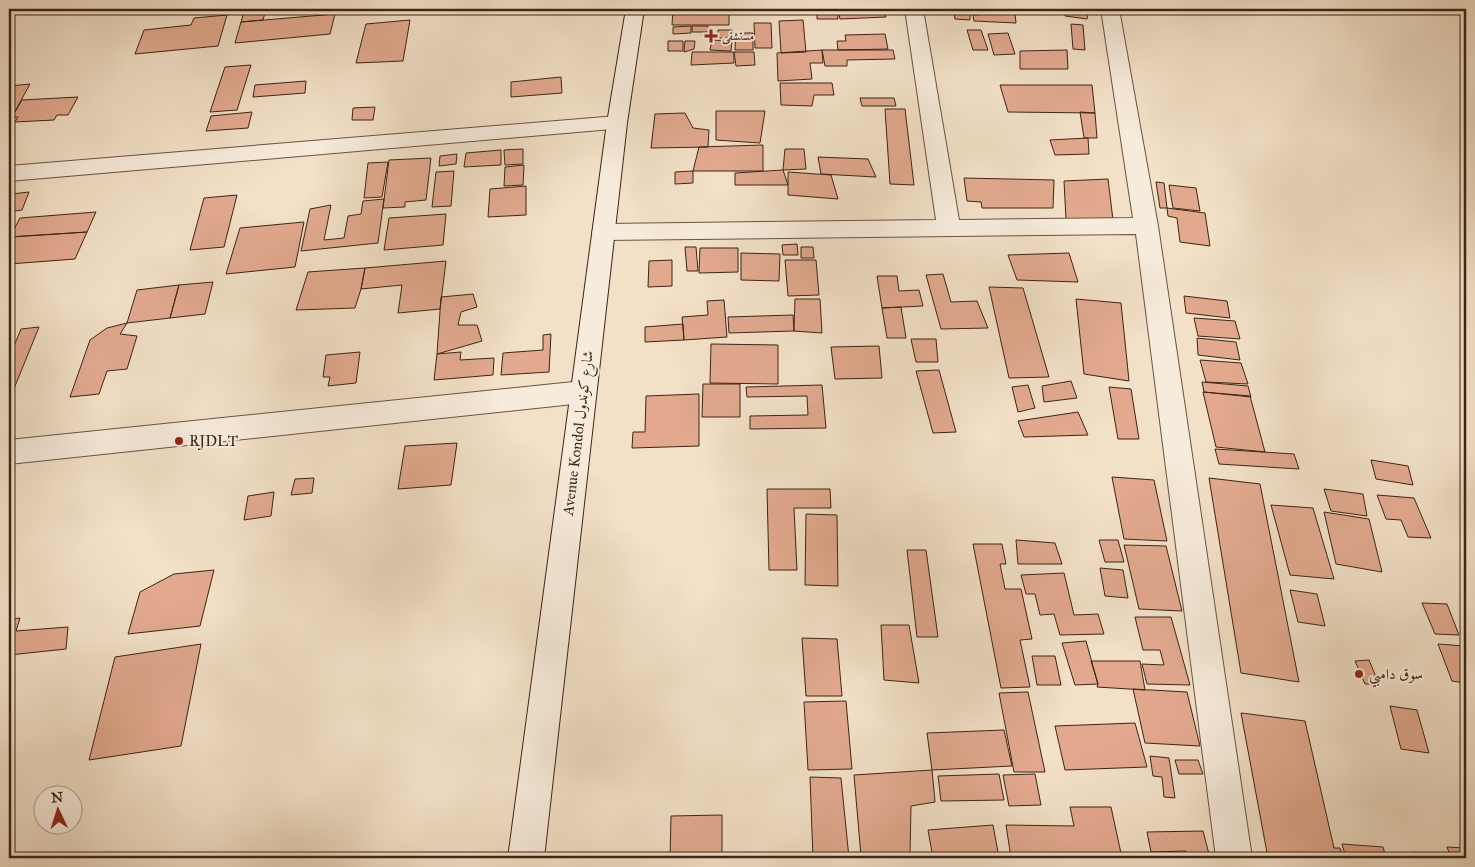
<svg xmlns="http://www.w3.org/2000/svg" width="1475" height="867" font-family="'IM FELL Great Primer',Amiri,serif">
  <rect width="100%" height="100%" fill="#f2e0c7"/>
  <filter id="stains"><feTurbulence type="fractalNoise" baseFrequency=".004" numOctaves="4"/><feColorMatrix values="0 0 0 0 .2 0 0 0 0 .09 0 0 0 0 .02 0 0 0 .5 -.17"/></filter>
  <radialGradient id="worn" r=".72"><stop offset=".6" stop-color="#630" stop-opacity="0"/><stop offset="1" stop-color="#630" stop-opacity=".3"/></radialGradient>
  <path fill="#e2a98f" stroke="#3d2416" d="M 245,9 L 266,9 L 263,20 L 241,22 Z
    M 316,9 L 336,9 L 335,14 L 315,15 Z
    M 673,9 L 729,9 L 729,25 L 672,25 Z
    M 776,9 L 837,9 L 838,19 L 817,19 L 817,14 L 776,14 Z
    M 838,9 L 884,9 L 886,17 L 840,19 Z
    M 948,9 L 970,9 L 970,20 L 955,19 L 954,12 L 947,11 Z
    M 1013,9 L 1064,9 L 1063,13 Z
    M 1065,9 L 1089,11 L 1087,19 L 1065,16 Z
    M 1015,13 L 1016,23 L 974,21 L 973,15 Z
    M 335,14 L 330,34 L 235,43 L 241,22 Z
    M 227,15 L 218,46 L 135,54 L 144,30 L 191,25 L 194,18 Z
    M 410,20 L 403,61 L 356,63 L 366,24 Z
    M 803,20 L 806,52 L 781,53 L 779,21 Z
    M 754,23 L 771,23 L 772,48 L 755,48 Z
    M 1071,24 L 1083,25 L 1085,50 L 1073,49 Z
    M 691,26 L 691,33 L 673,34 L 673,27 Z
    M 692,26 L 708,26 L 709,32 L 692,32 Z
    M 718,30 L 732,30 L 732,38 L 718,38 Z
    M 967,30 L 981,30 L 988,50 L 973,50 Z
    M 736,33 L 753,33 L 753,50 L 735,50 Z
    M 1008,33 L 1015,54 L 994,55 L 988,34 Z
    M 885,34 L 888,49 L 838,50 L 837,41 L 846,41 L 845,35 Z
    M 712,40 L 732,41 L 731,51 L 710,50 Z
    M 668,41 L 683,41 L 683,51 L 668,51 Z
    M 685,41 L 695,41 L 694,49 L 684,52 Z
    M 822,50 L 823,63 L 810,63 L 812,79 L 778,81 L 777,53 Z
    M 822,50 L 893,50 L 895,59 L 847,60 L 847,66 L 825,66 Z
    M 1067,50 L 1068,69 L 1020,69 L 1020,51 Z
    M 692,52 L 734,52 L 734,63 L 691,65 Z
    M 734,52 L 754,52 L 755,65 L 736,66 Z
    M 251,65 L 237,110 L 210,112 L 225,67 Z
    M 561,77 L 562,93 L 511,97 L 511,82 Z
    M 306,81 L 305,93 L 253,97 L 255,85 Z
    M 780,83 L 832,83 L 834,95 L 814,95 L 812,106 L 781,105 Z
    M 30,84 L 12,117 L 9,122 L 9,86 Z
    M 1000,85 L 1092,85 L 1095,113 L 1008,112 Z
    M 78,97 L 68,115 L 57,115 L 54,120 L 15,122 L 18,117 L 12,117 L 22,100 Z
    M 860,98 L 894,98 L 896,106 L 862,106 Z
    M 375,107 L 373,120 L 352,120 L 353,108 Z
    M 885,109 L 905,109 L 914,185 L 890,184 Z
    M 716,111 L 765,111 L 760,143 L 716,140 Z
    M 252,112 L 248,128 L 206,131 L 211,116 Z
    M 1080,112 L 1095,113 L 1097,138 L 1084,138 Z
    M 685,113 L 693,128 L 709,130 L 708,147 L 651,148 L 655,114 Z
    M 1088,138 L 1089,154 L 1055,155 L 1050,140 Z
    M 763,145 L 763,171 L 693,171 L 699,147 Z
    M 523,149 L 523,164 L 505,165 L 504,150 Z
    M 785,149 L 804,149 L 806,169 L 783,170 Z
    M 501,150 L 501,165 L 464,167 L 466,153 Z
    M 457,154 L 456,164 L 439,166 L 440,156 Z
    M 818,157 L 868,159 L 876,177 L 821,174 Z
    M 431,158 L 426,200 L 405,202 L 405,207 L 383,208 L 389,160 Z
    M 388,162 L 382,197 L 364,198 L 368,163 Z
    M 524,165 L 523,185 L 504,186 L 505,167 Z
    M 783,170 L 788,185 L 735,185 L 735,173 Z
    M 454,171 L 451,206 L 432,207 L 436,172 Z
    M 693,171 L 693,183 L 675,184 L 675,172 Z
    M 788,172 L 831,175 L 838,199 L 788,195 Z
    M 964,178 L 1054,180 L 1053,208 L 982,208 L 981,202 L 967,201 Z
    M 1108,179 L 1113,220 L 1066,219 L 1064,181 Z
    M 1156,182 L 1164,183 L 1167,208 L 1160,208 Z
    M 1169,185 L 1196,188 L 1200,211 L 1173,208 Z
    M 526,186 L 526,215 L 488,217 L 490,189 Z
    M 29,192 L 22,210 L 9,212 L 9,199 L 11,194 Z
    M 237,195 L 224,247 L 190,250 L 204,198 Z
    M 384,199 L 378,243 L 301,251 L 310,209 L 331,205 L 324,240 L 344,238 L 348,216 L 361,214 L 363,201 Z
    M 1167,208 L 1205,213 L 1210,246 L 1180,242 L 1177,218 L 1168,216 Z
    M 96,212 L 87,232 L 10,237 L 20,218 Z
    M 446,214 L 443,245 L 384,250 L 389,218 Z
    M 304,222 L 295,267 L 226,274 L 240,228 Z
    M 87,232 L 75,259 L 9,264 L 10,237 Z
    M 797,244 L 798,255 L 783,255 L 782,245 Z
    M 685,247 L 696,247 L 698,271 L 687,271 Z
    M 801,247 L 813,247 L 814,258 L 801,258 Z
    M 700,248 L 738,248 L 738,272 L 699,273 Z
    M 741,253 L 780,254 L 779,281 L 741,280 Z
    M 1069,253 L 1078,282 L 1017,280 L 1008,255 Z
    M 672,260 L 672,286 L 648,287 L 649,261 Z
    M 785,260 L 816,260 L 819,295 L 788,296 Z
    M 446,261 L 440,309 L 398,313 L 402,285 L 361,289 L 365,268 Z
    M 365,268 L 361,289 L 355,308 L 296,310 L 308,272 Z
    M 943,274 L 951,302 L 977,301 L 988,328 L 941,329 L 926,275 Z
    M 877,276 L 897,276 L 899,291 L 919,290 L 923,306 L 882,308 Z
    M 213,282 L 205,314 L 170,318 L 179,285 Z
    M 179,285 L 170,318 L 127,323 L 137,290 Z
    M 989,287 L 1023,288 L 1049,377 L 1009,378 Z
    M 473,294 L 477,307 L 461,312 L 458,325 L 477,325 L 482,341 L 437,354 L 441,297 Z
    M 1184,296 L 1227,301 L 1230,318 L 1186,313 Z
    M 795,299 L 820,299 L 822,333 L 794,331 Z
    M 1076,299 L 1121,303 L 1129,381 L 1084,374 Z
    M 724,300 L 727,337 L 684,340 L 682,317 L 708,315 L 707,301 Z
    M 901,307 L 906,338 L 887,338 L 882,308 Z
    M 793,315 L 794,331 L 729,333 L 728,317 Z
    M 1194,318 L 1235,321 L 1240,339 L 1198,336 Z
    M 127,323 L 120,334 L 137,336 L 127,369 L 107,371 L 99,394 L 70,397 L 90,340 L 107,328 Z
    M 683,324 L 684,340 L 645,342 L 645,327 Z
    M 39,327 L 9,401 L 9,358 L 21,329 Z
    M 551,334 L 549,372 L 501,375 L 503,353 L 543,350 L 543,335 Z
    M 1197,338 L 1236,342 L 1240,360 L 1198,355 Z
    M 911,339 L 936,339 L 938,362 L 916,362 Z
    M 711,344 L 778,345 L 778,384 L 710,383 Z
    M 879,346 L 882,378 L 835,379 L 831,347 Z
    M 360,352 L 356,383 L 328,386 L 330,377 L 323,377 L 326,355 Z
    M 461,352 L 460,360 L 494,358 L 493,375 L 434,380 L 437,354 Z
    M 1200,360 L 1241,363 L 1248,384 L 1206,382 Z
    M 939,370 L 956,432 L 933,433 L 916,371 Z
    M 1071,381 L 1077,398 L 1044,402 L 1042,386 Z
    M 1202,382 L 1248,386 L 1251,397 L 1204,392 Z
    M 703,384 L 740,384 L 740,417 L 702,417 Z
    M 822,385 L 826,428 L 750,429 L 750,416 L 808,415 L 807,396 L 747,397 L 746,387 Z
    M 1028,385 L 1035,408 L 1018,412 L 1012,387 Z
    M 1109,387 L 1131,389 L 1139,439 L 1118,439 Z
    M 1203,392 L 1250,396 L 1265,452 L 1216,447 Z
    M 699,394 L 699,446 L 632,448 L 633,432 L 645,432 L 646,396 Z
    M 1078,412 L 1088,435 L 1024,437 L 1018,421 Z
    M 457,443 L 451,485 L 398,489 L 405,446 Z
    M 1215,449 L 1294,454 L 1299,469 L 1219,464 Z
    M 1371,460 L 1408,466 L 1413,485 L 1376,479 Z
    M 1112,477 L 1154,480 L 1167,541 L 1124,539 Z
    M 314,478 L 312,493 L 291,495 L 295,479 Z
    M 1209,478 L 1260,484 L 1299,682 L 1241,673 Z
    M 767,489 L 830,489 L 831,508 L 794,508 L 797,570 L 769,570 Z
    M 1324,489 L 1363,494 L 1367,516 L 1331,511 Z
    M 274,492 L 271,516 L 244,520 L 248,496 Z
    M 1377,495 L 1414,498 L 1431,538 L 1408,537 L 1401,520 L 1386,519 Z
    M 1271,505 L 1313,508 L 1334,579 L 1290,575 Z
    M 1324,512 L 1369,519 L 1382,572 L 1336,564 Z
    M 806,514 L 837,515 L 838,586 L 805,585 Z
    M 1016,540 L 1055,543 L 1062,564 L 1018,564 Z
    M 1099,540 L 1118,540 L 1124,562 L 1105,562 Z
    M 973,544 L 1002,544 L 1006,564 L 1000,564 L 1005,589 L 1021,589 L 1032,639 L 1020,640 L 1030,687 L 1001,688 Z
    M 1124,545 L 1166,546 L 1182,611 L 1139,609 Z
    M 907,550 L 926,550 L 938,637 L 917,637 Z
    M 1100,568 L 1123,570 L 1128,598 L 1105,596 Z
    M 214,570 L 200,626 L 128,634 L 140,592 L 174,574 Z
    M 1064,573 L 1074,615 L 1098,614 L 1104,634 L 1060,635 L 1054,614 L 1040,615 L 1035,594 L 1026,594 L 1021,575 Z
    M 1290,590 L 1317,594 L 1325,626 L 1298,622 Z
    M 1422,603 L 1447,604 L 1459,635 L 1435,634 Z
    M 1135,617 L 1171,617 L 1190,685 L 1147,684 L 1142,664 L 1164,665 L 1160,650 L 1143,650 Z
    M 20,618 L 16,631 L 68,627 L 66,649 L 9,655 L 9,619 Z
    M 881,625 L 909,625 L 919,683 L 884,680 Z
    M 802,638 L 837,639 L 842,696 L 806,696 Z
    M 1086,641 L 1098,684 L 1075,685 L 1062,643 Z
    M 201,644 L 181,746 L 89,760 L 115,657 Z
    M 1438,644 L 1464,646 L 1466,651 L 1466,683 L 1452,681 Z
    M 1032,656 L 1055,656 L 1061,685 L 1037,685 Z
    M 1369,660 L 1379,684 L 1365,684 L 1355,661 Z
    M 1091,661 L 1140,661 L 1145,690 L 1097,687 L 1098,684 Z
    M 1133,689 L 1187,692 L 1200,746 L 1145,743 Z
    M 1028,692 L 1045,772 L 1014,772 L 999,693 Z
    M 846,701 L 852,769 L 808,770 L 804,702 Z
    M 1390,706 L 1417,710 L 1429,753 L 1401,749 Z
    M 1241,713 L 1305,721 L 1334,848 L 1340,848 L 1343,858 L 1268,858 Z
    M 1135,723 L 1147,767 L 1065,770 L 1055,726 Z
    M 1004,730 L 1012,766 L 932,770 L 927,733 Z
    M 1150,756 L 1169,758 L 1175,798 L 1164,797 L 1162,777 L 1153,776 Z
    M 1175,760 L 1198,760 L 1203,774 L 1179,774 Z
    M 932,770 L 935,802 L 911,806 L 910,855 L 861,856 L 854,775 Z
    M 999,774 L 1004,800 L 941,801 L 938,776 Z
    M 1035,774 L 1041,805 L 1009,806 L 1003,775 Z
    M 810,777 L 841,778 L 849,858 L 813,858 Z
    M 1070,807 L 1111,807 L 1122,858 L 1011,858 L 1006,825 L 1074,826 Z
    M 722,815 L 722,858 L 670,858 L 671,816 Z
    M 993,825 L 999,858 L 933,858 L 928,830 Z
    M 1203,831 L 1210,858 L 1187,858 L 1186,851 L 1151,852 L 1147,832 Z
    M 1342,844 L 1383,847 L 1386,858 L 1346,858 Z
    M 1447,847 L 1466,848 L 1466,858 L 1451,858 Z
    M 1416,852 L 1418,858 L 1393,858 L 1393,855 Z"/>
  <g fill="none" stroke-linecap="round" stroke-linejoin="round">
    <g stroke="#6a5342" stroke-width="2">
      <path id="street" d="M 905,9 L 923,9 L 959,220 L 1133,218 L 1101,9 L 1119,9 L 1158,226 L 1252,858 L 1216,858 L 1136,234 L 604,240 L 596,238 L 592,232 L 596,226 L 604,224 L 936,220 Z
        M 617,116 L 624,118 L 627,123 L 624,128 L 9,181 L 9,166 Z
        M 583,381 L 592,384 L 596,392 L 592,400 L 583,403 L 9,464 L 9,440 Z"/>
    </g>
    <g stroke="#3d2416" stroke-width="2">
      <path id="secondary" d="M 626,9 L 644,9 L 627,123 L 544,858 L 508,858 L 607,123 Z"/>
    </g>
    <use href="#street" fill="#f7ebdb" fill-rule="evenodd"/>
    <use href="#secondary" fill="#f7ebdb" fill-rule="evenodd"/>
  </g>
  <g fill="#8f2418" stroke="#f7ebdb" stroke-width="2">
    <path d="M708.5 28.5h5v5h5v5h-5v5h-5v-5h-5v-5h5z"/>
    <circle cx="179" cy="441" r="5"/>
    <circle cx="1359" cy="674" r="5"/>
  </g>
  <g text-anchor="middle" stroke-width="4" stroke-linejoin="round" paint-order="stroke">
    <g font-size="12" fill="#3d2416" stroke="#f7ebdb" text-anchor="start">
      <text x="722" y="40">مستشفى</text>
    </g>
    <g font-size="15" fill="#3d2416" stroke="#f7ebdb">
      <text transform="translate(578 433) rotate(-83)" y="5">Avenue Kondol شارع كوندول</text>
    </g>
    <g font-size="15" fill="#3d2416" stroke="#f7ebdb" text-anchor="start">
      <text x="189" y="446">RJDLT</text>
      <text x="1369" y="679">سوق دامبي</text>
    </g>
  </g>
  <rect width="1475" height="867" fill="none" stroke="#f2e0c7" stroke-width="30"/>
  <rect x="10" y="10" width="1455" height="847" fill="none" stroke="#3d2416" stroke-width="2.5"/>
  <rect x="15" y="15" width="1445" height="837" fill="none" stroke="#3d2416"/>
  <g transform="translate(58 810) rotate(356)"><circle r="24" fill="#f7ebdb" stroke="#ad9b8c"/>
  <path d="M0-4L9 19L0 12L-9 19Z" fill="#8f2418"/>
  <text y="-8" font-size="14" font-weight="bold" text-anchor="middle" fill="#3d2416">N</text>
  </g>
  <rect width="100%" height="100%" filter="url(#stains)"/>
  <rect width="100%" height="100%" fill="url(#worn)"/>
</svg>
